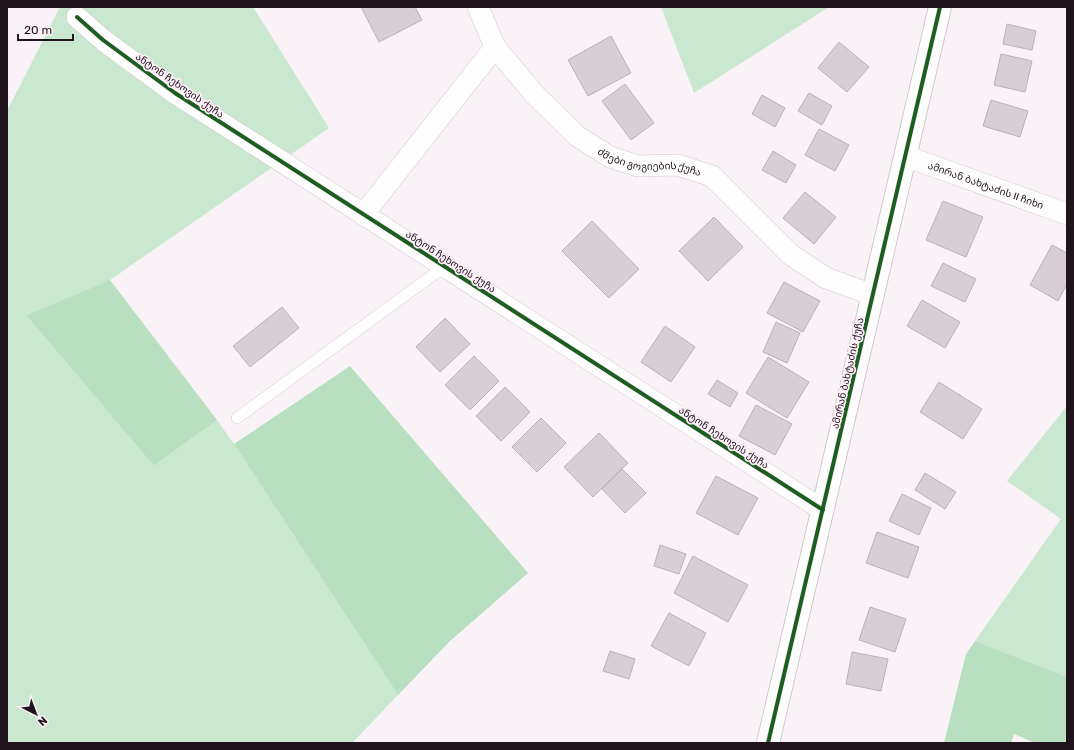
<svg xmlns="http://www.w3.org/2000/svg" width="1074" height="750" font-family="Rubik,'Noto Sans Georgian',sans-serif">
  <rect width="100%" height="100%" fill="#f9f2f7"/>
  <path fill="#cae8cf" d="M 60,7 L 253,7 L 329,128 L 110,280 L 26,315 L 154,466 L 217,420 L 234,444 L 398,695 L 352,743 L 7,743 L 7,111 Z
    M 661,7 L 829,7 L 694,93 Z
    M 1067,406 L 1067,677 L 975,641 L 1061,519 L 1007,481 Z"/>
  <path fill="#b7dfc0" d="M 110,280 L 217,420 L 154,466 L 26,315 Z
    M 350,366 L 528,573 L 450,641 L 398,695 L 234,444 Z
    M 975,641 L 1067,677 L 1067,743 L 1035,743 L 1014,734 L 1011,743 L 944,743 L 966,654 Z"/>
  <path fill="#d8cfd5" stroke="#bbb2b8" d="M 361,7 L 415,7 L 422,20 L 379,42 Z
    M 1007,24 L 1036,31 L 1032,50 L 1003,44 Z
    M 611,36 L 631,73 L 588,96 L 568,60 Z
    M 839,42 L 869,67 L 847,92 L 818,68 Z
    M 1001,54 L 1032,61 L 1025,92 L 994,85 Z
    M 625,84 L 654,123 L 631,140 L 602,101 Z
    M 809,93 L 832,106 L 822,125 L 798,111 Z
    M 762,95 L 785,108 L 775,127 L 752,114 Z
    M 991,100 L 1028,111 L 1020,137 L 983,126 Z
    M 819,129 L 849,145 L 835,171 L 805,155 Z
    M 773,151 L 796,165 L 786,183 L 762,170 Z
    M 805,192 L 836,217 L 814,244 L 783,218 Z
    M 943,201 L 983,217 L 966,257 L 926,240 Z
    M 714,217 L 743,247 L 708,281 L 679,251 Z
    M 592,221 L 639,269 L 609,298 L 562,251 Z
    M 1052,245 L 1067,253 L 1067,284 L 1058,301 L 1030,285 Z
    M 943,263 L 976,279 L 965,302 L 931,286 Z
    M 784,282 L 820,301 L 803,332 L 767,313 Z
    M 922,300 L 960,322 L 945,348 L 907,326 Z
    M 282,307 L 299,328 L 250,367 L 233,346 Z
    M 445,318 L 470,344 L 440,372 L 416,347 Z
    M 776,322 L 800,333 L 787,363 L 763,352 Z
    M 665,326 L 695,347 L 671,382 L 641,362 Z
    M 474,356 L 499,381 L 470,410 L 445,385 Z
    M 768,357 L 809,382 L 787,418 L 746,393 Z
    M 717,380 L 738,393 L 730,407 L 708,394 Z
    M 939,382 L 982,409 L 963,439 L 920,412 Z
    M 505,387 L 530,412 L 501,441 L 476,416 Z
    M 756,405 L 792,424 L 775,455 L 739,436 Z
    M 541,418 L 566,443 L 537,472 L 512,447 Z
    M 599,433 L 628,463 L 593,497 L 564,467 Z
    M 622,469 L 646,493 L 625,513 L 602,489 Z
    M 925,473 L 956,492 L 945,509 L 915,490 Z
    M 716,476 L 758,498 L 738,535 L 696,513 Z
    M 902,494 L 931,508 L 919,535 L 889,521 Z
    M 877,532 L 919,547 L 908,578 L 866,563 Z
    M 660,545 L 686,554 L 679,574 L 654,566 Z
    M 693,556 L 748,585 L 728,622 L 674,593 Z
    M 870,607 L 906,619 L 895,652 L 859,640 Z
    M 669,613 L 706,633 L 689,666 L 651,646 Z
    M 610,651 L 635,659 L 629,679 L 603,671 Z
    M 852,652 L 888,659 L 881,691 L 846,684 Z"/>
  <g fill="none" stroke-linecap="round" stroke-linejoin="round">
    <g stroke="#d2c9cf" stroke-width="12">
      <path id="service" d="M 237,418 L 444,267"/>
    </g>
    <g stroke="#d2c9cf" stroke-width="22">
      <g id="minor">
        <path id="s1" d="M 478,7 L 495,47 L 535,95 L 577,136 L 610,157 L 638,166 L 678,165 L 712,176 L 791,255 L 826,278 L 873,295"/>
        <path d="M 77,17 L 103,40 L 175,93 L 823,510"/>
        <path id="s2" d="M 905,156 L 1067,214"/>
        <path d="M 363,215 L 495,47"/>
      </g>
    </g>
    <g stroke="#d2c9cf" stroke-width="24">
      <path id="tertiary" d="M 768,743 L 940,7"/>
    </g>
    <use href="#service" stroke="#fefdfe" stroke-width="11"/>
    <use href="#minor" stroke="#fefdfe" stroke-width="21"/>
    <use href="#tertiary" stroke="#fefdfe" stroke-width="22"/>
    <g stroke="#fceff8" stroke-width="6">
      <path id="cycleway" d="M 77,17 L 103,40 L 175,93 L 823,510
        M 768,743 L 940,7"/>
    </g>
    <use href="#cycleway" stroke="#1b5e20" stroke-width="4"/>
  </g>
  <g text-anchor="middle" stroke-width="3.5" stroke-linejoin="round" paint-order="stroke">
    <g font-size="10" fill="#1f141c" stroke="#fceff8">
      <text transform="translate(180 85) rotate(35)" y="4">ანტონ ჩეხოვის ქუჩა</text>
      <text dy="4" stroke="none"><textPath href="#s1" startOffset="244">ძმები გოგიების ქუჩა</textPath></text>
      <text dy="4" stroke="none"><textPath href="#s2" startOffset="86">ამირან ბახტაძის II ჩიხი</textPath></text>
      <text transform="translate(451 261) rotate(33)" y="4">ანტონ ჩეხოვის ქუჩა</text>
      <text transform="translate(847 373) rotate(-77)" y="4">ამირან ბახტაძის ქუჩა</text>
      <text transform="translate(724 437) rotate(33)" y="4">ანტონ ჩეხოვის ქუჩა</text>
    </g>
  </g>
  <rect width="1074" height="750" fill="none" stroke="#1f141c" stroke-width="16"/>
  <g transform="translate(36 714) rotate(138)" stroke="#fceff8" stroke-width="3" paint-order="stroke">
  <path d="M0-3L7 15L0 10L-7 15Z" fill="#1f141c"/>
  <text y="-6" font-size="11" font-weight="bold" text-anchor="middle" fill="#1f141c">N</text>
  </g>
  <path d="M18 34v6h55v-6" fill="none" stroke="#1f141c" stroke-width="2"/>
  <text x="24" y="34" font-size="12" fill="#1f141c" stroke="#fceff8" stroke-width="3" paint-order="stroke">20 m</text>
</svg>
